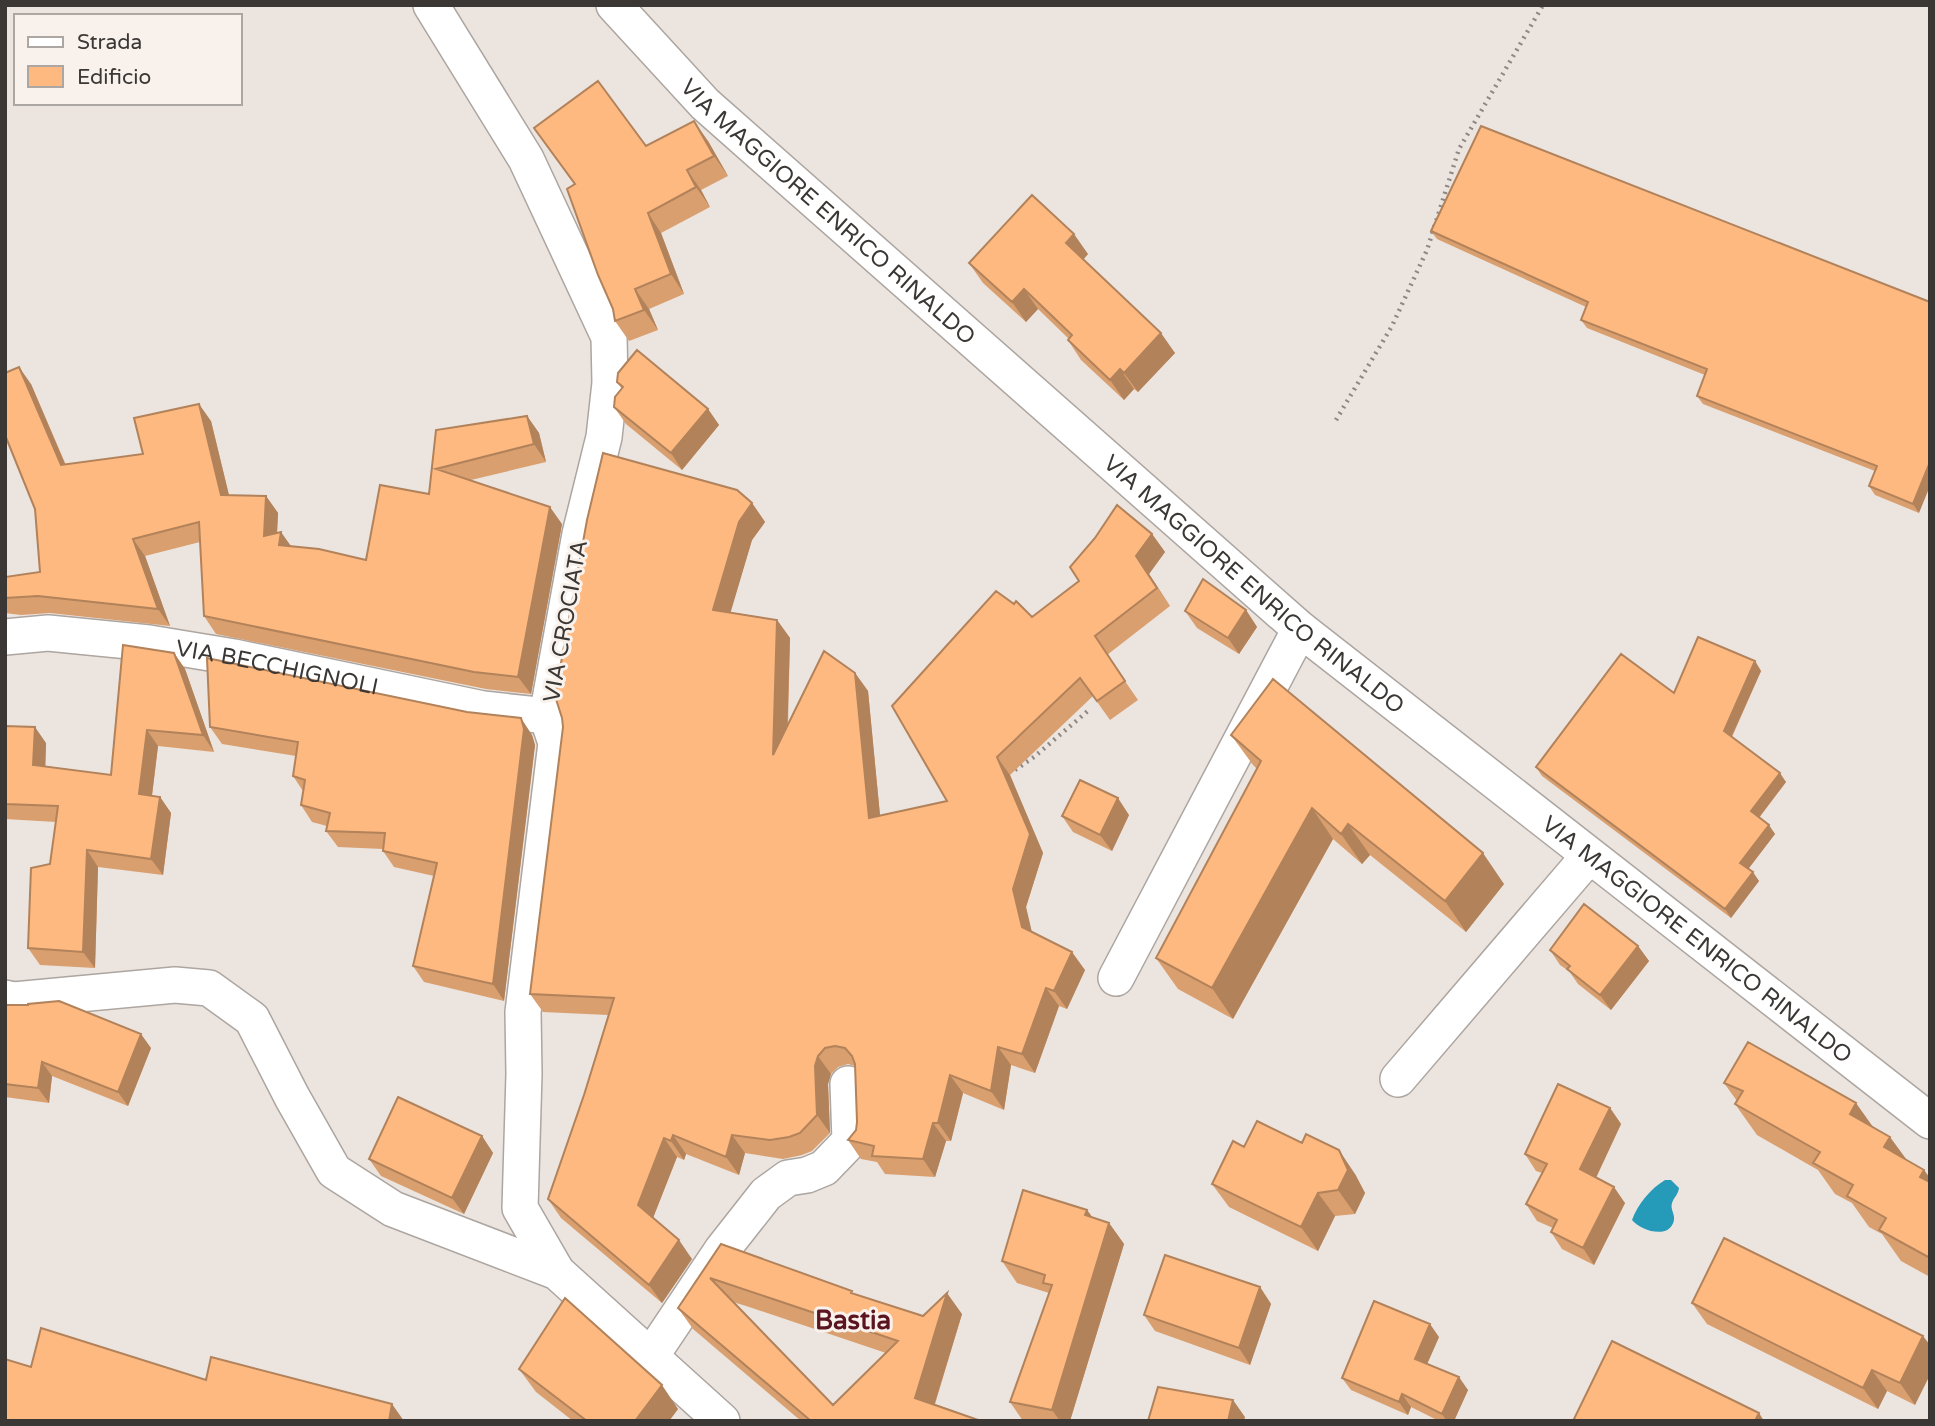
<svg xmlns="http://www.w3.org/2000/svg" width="1935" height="1426" font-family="'Varela Round',sans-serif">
  <rect width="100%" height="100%" fill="#ece4df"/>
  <path fill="#259ab9" d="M 1665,1180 L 1671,1180 L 1679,1188 C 1678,1195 1674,1197 1672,1203 C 1670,1209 1675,1214 1674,1220 C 1670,1240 1641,1231 1632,1220 C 1638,1204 1650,1189 1665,1180 Z"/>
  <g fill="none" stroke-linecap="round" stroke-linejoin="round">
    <g stroke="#aca5a0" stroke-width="38">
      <g id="minor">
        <path d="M 431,5 L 526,159 L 609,337 L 610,383 L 604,437 L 580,534 L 547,716 L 556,743 L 523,1012 L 524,1074 L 520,1208 L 557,1272"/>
        <path id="s1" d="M 614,5 L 705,104 L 1300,629 L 1930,1121"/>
        <path id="s2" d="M 5,637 L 48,633 L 149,643 L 234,657 L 483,709 L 547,716"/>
        <path d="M 1116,978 L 1300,629"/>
        <path d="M 5,998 L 14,1000 L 175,985 L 209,988 L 252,1019 L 292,1097 L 334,1171 L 393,1209 L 557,1272 L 722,1421"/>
        <path d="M 1398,1079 L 1589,856"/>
        <path d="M 651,1356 L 722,1250 L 766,1194 L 788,1178 L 807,1175 L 824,1168 L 850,1141 L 848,1084"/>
      </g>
    </g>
    <path stroke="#8e8885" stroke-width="4.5" stroke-dasharray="2 5" stroke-linecap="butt" d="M 1336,420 L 1392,326 L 1427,250 L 1459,149 L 1543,5
      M 1015,770 L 1034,757 L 1089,710"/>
    <use href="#minor" stroke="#fff" stroke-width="35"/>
  </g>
  <path fill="#da9f6f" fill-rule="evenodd" d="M 534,128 L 646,146 L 708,141 L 728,176 L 701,190 L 710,207 L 661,233 L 684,294 L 649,309 L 658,330 L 629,341 L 615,321 L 613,309 L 574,184 Z
    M 1431,231 L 1930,302 L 1919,513 L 1875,495 L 1869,486 L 1875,471 L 1703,404 L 1697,396 L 1705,375 L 1587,328 L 1581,320 L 1586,307 L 1437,239 Z
    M 1088,254 L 1083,260 L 1175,353 L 1138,392 L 1134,389 L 1124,400 L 1081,360 L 1068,340 L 1069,339 L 1038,309 L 1026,322 L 983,283 L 969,263 Z
    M 617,382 L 708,409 L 719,425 L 682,470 L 626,424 L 614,407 L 622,389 Z
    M 31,384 L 66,465 L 143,454 L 211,421 L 229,495 L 266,496 L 278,513 L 277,533 L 291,546 L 366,560 L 429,494 L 436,430 L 527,416 L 539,433 L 546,462 L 471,480 L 562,524 L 531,694 L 486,689 L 216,634 L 204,616 L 200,542 L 145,556 L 170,626 L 50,613 L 21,615 L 5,613 L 5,577 L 40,572 L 35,509 Z
    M 752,503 L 765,522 L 752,540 L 730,612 L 777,620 L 790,638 L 788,726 L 855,673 L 868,691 L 880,815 L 947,801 L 1014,604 L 1032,617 L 1152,534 L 1165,552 L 1149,574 L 1170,606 L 1107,655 L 1138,700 L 1110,720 L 1093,696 L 1010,775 L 1043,853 L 1026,907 L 1031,932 L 1085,970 L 1067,1009 L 1059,1006 L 1035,1073 L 1011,1065 L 1004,1110 L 963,1093 L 951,1141 L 946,1141 L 935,1177 L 885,1174 L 877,1162 L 861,1159 L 848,1140 L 856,1130 L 857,1122 L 855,1066 L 848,1064 L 838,1067 L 831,1074 L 828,1084 L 830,1133 L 812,1151 L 802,1155 L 783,1159 L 745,1153 L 739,1175 L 686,1154 L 684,1160 L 677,1157 L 653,1218 L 692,1259 L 662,1303 L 561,1218 L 548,1199 L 584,1095 L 608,1015 L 543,1012 L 530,994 Z
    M 1246,610 L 1257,627 L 1239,654 L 1197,628 L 1185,611 Z
    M 174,653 L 185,669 L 214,752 L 158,746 L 152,796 L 160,797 L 171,813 L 163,875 L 98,867 L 95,968 L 40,965 L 28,948 L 50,864 L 56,822 L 5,819 L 5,726 L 46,743 L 45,766 L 111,775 Z
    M 1755,661 L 1761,671 L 1732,737 L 1786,782 L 1759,818 L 1775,834 L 1748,869 L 1759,881 L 1731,918 L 1542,776 L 1536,767 L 1674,693 Z
    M 467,712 L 532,735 L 535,745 L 504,1001 L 424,982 L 413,966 L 434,876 L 394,867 L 383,851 L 383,849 L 338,847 L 326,831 L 327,826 L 312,822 L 301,805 L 303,791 L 293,776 L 296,756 L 222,744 L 210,727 Z
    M 1231,735 L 1504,884 L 1466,932 L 1370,855 L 1362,864 L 1333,839 L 1233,1019 L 1178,989 L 1156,958 L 1257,769 L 1253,765 Z
    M 1129,815 L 1112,851 L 1073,832 L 1062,816 Z
    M 1638,946 L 1649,961 L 1611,1010 L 1578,984 L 1569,971 L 1560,965 L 1550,950 Z
    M 5,1005 L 151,1048 L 128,1106 L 52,1076 L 49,1103 L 5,1097 Z
    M 1724,1083 L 1873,1127 L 1906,1160 L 1930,1178 L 1930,1277 L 1901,1261 L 1882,1234 L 1869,1227 L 1852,1203 L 1835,1194 L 1818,1170 L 1757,1135 L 1735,1104 L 1737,1101 Z
    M 1610,1108 L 1621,1124 L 1596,1178 L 1625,1203 L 1594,1265 L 1562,1249 L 1551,1232 L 1553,1228 L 1537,1221 L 1526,1204 L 1542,1173 L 1536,1171 L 1525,1154 Z
    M 482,1136 L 493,1153 L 464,1214 L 381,1176 L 369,1159 Z
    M 1244,1147 L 1355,1174 L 1365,1193 L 1355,1214 L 1335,1216 L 1318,1251 L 1229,1207 L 1212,1184 Z
    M 1087,1210 L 1093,1218 L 1109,1223 L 1124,1244 L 1070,1421 L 1023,1421 L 1010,1402 L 1049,1293 L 1017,1283 L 1002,1261 Z
    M 721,1244 L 854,1294 L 923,1316 L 962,1314 L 935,1404 L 981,1421 L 801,1421 L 693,1329 L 678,1308 ZM 733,1302 L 746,1306 L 886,1353 L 833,1405 Z
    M 1260,1287 L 1271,1304 L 1250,1365 L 1155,1331 L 1144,1315 Z
    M 1692,1303 L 1930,1345 L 1915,1405 L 1887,1391 L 1878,1409 L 1707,1324 Z
    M 1439,1337 L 1427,1364 L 1468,1390 L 1454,1421 L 1439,1421 L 1411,1407 L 1408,1415 L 1351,1390 L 1342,1378 Z
    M 519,1369 L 678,1409 L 669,1421 L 573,1421 L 536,1392 Z"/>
  <path fill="#b2825a" d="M 694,121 L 708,141 L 728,176 L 714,156 Z
    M 687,170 L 701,190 L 710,207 L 696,187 Z
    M 648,213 L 661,233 L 684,294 L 671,274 Z
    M 1074,234 L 1088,254 L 1080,263 L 1066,243 Z
    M 635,289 L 649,309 L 658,330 L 644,310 Z
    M 1024,289 L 1038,309 L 1026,322 L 1012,302 Z
    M 1161,333 L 1175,353 L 1138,392 L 1124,373 Z
    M 19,367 L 31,384 L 73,483 L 61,465 Z
    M 1120,369 L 1134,389 L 1124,400 L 1110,380 Z
    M 199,404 L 211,421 L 233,512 L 221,495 Z
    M 708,409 L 719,425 L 682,470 L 671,453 Z
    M 527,416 L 539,433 L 546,462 L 534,444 Z
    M 1930,462 L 1930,486 L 1919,513 L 1913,504 Z
    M 266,496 L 278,513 L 276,553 L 264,536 Z
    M 752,503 L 765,522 L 752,540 L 726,628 L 713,610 L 739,522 Z
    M 550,507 L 562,524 L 531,694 L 518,677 Z
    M 281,532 L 293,549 L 279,545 Z
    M 1152,534 L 1165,552 L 1149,574 L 1170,606 L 1136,556 Z
    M 133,539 L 145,556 L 170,626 L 158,609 Z
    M 1246,610 L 1257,627 L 1239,654 L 1228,638 Z
    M 777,620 L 790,638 L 786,773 L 773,755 Z
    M 174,653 L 185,669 L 214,752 L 203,735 Z
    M 1755,661 L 1761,671 L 1730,740 L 1724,731 Z
    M 855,673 L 868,691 L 882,836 L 869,818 Z
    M 521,718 L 532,735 L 535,745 L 504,1001 L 493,984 Z
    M 35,727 L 46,743 L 45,781 L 33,765 Z
    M 147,730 L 158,746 L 150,811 L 139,794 Z
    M 997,757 L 1010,775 L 1043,853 L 1026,907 L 1035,945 L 1022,927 L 1013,889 Z
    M 1780,773 L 1786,782 L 1757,820 L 1751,811 Z
    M 160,797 L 171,813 L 163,875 L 151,859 Z
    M 1118,798 L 1129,815 L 1112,851 L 1100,835 Z
    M 1312,808 L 1333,839 L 1233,1019 L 1212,988 Z
    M 1348,824 L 1370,855 L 1362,864 L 1341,834 Z
    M 1769,825 L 1775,834 L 1746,872 L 1740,863 Z
    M 87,850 L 98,867 L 95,968 L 83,952 Z
    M 1483,853 L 1504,884 L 1466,932 L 1445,901 Z
    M 1753,872 L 1759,881 L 1731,918 L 1725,909 Z
    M 1638,946 L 1649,961 L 1611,1010 L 1600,995 Z
    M 1072,952 L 1085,970 L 1067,1009 L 1054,991 Z
    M 1046,988 L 1059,1006 L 1035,1073 L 1022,1054 Z
    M 141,1034 L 151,1048 L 128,1106 L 118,1092 Z
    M 998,1047 L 1011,1065 L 1004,1110 L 991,1091 Z
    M 818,1056 L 831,1074 L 828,1084 L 830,1133 L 817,1115 L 815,1066 Z
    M 42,1062 L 52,1076 L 49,1103 L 38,1088 Z
    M 950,1075 L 963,1093 L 951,1141 L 938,1123 Z
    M 1856,1103 L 1878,1134 L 1850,1114 Z
    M 1610,1108 L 1621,1124 L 1592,1186 L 1580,1169 Z
    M 933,1123 L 946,1141 L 935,1177 L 923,1159 Z
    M 673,1135 L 686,1154 L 684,1160 L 671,1141 Z
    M 732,1135 L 745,1153 L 739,1175 L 726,1157 Z
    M 482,1136 L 493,1153 L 464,1214 L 452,1198 Z
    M 1890,1137 L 1912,1167 L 1884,1147 Z
    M 664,1138 L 677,1157 L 651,1223 L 638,1205 Z
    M 1339,1150 L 1355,1174 L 1365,1193 L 1355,1214 L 1338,1190 Z
    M 1924,1170 L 1930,1178 L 1930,1191 L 1920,1177 Z
    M 1614,1187 L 1625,1203 L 1594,1265 L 1583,1248 Z
    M 1318,1193 L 1335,1216 L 1318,1251 L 1301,1227 Z
    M 1087,1210 L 1102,1231 L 1085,1215 Z
    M 1109,1223 L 1124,1244 L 1070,1421 L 1060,1421 L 1052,1410 Z
    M 679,1240 L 692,1259 L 662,1303 L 649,1285 Z
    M 1260,1287 L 1271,1304 L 1250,1365 L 1239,1348 Z
    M 947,1293 L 962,1314 L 930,1419 L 915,1398 Z
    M 1430,1324 L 1439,1337 L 1424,1371 L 1415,1359 Z
    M 1923,1336 L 1930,1345 L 1930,1375 L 1915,1405 L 1900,1383 Z
    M 1872,1370 L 1887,1391 L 1878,1409 L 1863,1388 Z
    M 1459,1377 L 1468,1390 L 1454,1421 L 1447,1421 L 1442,1414 Z
    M 662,1385 L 678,1409 L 669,1421 L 635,1421 Z
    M 1402,1394 L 1411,1407 L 1408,1415 L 1399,1402 Z
    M 1233,1400 L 1245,1417 L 1244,1421 L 1228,1421 Z
    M 392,1404 L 404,1421 L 389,1421 Z
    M 1759,1413 L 1764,1421 L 1755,1421 Z"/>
  <path fill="#feb981" stroke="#b2825a" stroke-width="2" fill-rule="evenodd" d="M 598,81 L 646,146 L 694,121 L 714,156 L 687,170 L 696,187 L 648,213 L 671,274 L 635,289 L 644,310 L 615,321 L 613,309 L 598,275 L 567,189 L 575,184 L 534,128 Z
    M 1481,126 L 1930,302 L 1930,462 L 1913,504 L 1869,486 L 1877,466 L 1697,396 L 1707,369 L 1581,320 L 1588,302 L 1431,231 Z
    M 1032,195 L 1074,234 L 1066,243 L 1161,333 L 1124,373 L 1120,369 L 1110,380 L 1068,340 L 1072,335 L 1024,289 L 1012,302 L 969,263 Z
    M 637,350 L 708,409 L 671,453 L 614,407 L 615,397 L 623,387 L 617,382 L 618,373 Z
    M 19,367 L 61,465 L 143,454 L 134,418 L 199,404 L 221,495 L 266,496 L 264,536 L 281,532 L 279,545 L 319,549 L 366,560 L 380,485 L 429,494 L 436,430 L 527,416 L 534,444 L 436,469 L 550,507 L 518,677 L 474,672 L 204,616 L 199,522 L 133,539 L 158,609 L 38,596 L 5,598 L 5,577 L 40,572 L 35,509 L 5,435 L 5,373 Z
    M 603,453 L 737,490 L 752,503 L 739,522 L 713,610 L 777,620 L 773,755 L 824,651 L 855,673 L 869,818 L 947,801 L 892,706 L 996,591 L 1014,604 L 1016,601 L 1032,617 L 1079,581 L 1070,567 L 1095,538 L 1117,505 L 1152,534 L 1136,556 L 1157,588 L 1095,636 L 1125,681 L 1097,701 L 1080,678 L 997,757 L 1030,834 L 1013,889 L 1022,927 L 1072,952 L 1054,991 L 1046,988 L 1022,1054 L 998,1047 L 991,1091 L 950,1075 L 938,1123 L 933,1123 L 923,1159 L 872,1156 L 874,1146 L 848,1140 L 856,1130 L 857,1122 L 855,1064 L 852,1056 L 845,1048 L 835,1046 L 825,1048 L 818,1056 L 815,1066 L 817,1115 L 800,1133 L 789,1137 L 770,1140 L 732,1135 L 726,1157 L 673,1135 L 671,1141 L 664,1138 L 638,1205 L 679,1240 L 649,1285 L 548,1199 L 584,1095 L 614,998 L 530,994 L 563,727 L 562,718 L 555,696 L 587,520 Z
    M 1203,579 L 1246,610 L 1228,638 L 1185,611 Z
    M 1698,637 L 1755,661 L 1724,731 L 1780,773 L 1751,811 L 1769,825 L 1740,863 L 1753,872 L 1725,909 L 1536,767 L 1621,654 L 1674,693 Z
    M 123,645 L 174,653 L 203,735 L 147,730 L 139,794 L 160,797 L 151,859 L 87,850 L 83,952 L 28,948 L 31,868 L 50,864 L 58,806 L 5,804 L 5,726 L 35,727 L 33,765 L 111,775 Z
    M 207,658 L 467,712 L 521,718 L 524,729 L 493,984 L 413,966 L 437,863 L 383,851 L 385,833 L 326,831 L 330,813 L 301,805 L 305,780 L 293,776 L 298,742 L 210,727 Z
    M 1273,679 L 1483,853 L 1445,901 L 1348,824 L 1341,834 L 1312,808 L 1212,988 L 1156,958 L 1261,761 L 1231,735 Z
    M 1080,780 L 1118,798 L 1100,835 L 1062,816 Z
    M 1584,904 L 1638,946 L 1600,995 L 1567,969 L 1570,966 L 1550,950 Z
    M 59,1001 L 141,1034 L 118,1092 L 42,1062 L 38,1088 L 5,1084 L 5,1005 L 28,1005 L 28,1004 Z
    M 1748,1042 L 1856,1103 L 1850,1114 L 1890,1137 L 1884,1147 L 1924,1170 L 1920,1177 L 1930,1182 L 1930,1258 L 1879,1230 L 1886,1218 L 1847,1196 L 1853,1185 L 1813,1163 L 1820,1152 L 1735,1104 L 1743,1091 L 1724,1083 Z
    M 1558,1084 L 1610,1108 L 1580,1169 L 1614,1187 L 1583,1248 L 1551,1232 L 1557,1220 L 1526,1204 L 1547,1164 L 1525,1154 Z
    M 398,1097 L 482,1136 L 452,1198 L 369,1159 Z
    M 1257,1121 L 1302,1143 L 1306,1134 L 1339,1150 L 1348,1170 L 1338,1190 L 1318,1193 L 1301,1227 L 1212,1184 L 1233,1141 L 1244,1147 Z
    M 1023,1190 L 1087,1210 L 1085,1215 L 1109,1223 L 1052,1410 L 1010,1402 L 1052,1285 L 1043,1283 L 1045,1275 L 1002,1261 Z
    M 1724,1238 L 1923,1336 L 1900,1383 L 1872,1370 L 1863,1388 L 1692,1303 Z
    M 721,1244 L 852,1291 L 851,1293 L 923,1316 L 947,1293 L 915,1398 L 981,1421 L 811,1421 L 678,1308 ZM 710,1278 L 731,1285 L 898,1341 L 833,1405 Z
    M 1165,1255 L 1260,1287 L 1239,1348 L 1144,1315 Z
    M 565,1298 L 662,1385 L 635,1421 L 587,1421 L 519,1369 Z
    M 1374,1301 L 1430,1324 L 1415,1359 L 1459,1377 L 1442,1414 L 1402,1394 L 1399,1402 L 1342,1378 Z
    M 41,1328 L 206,1380 L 211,1357 L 392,1404 L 389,1421 L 5,1421 L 5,1359 L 31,1367 Z
    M 1612,1341 L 1759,1413 L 1755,1421 L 1573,1421 Z
    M 1158,1387 L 1233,1400 L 1228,1421 L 1148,1421 Z"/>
  <g text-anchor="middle" stroke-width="6" stroke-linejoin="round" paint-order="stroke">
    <g font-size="23" fill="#3a3735" stroke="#f9f2ec">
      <text dy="8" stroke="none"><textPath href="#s1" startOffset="298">VIA MAGGIORE ENRICO RINALDO</textPath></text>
      <text dy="8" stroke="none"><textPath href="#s1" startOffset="864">VIA MAGGIORE ENRICO RINALDO</textPath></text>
      <text transform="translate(565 621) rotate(-80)" y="8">VIA CROCIATA</text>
      <text dy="8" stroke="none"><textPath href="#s2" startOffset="275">VIA BECCHIGNOLI</textPath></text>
      <text dy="8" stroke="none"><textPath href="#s1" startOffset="1432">VIA MAGGIORE ENRICO RINALDO</textPath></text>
    </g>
    <g font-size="26" font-weight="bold" fill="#5a1520" stroke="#f9f2ec">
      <text x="853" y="1329">Bastia</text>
    </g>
  </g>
  <rect width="1935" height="1426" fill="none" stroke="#3a3735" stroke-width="14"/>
  <rect x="14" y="14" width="228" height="91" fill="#f9f2ec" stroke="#ada7a3" stroke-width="2"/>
  <rect x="28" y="37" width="35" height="10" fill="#ffffff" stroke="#ada7a3" stroke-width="2"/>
  <text x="77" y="49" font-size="21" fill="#3a3735">Strada</text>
  <rect x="28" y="66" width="35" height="21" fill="#feb981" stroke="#ada7a3" stroke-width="2"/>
  <text x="77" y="84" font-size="21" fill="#3a3735">Edificio</text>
</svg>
